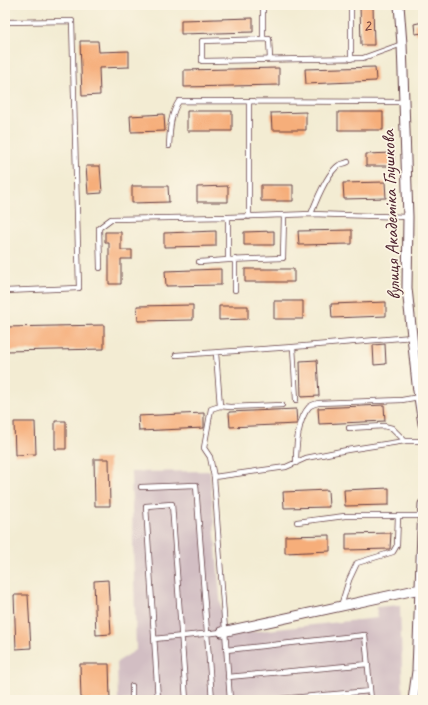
<svg xmlns="http://www.w3.org/2000/svg" width="428" height="705" font-family="Caveat,sans-serif">
  <rect width="100%" height="100%" fill="#fcf5e5"/>
  <filter id="ink" filterUnits="userSpaceOnUse"><feTurbulence type="fractalNoise" baseFrequency=".025" numOctaves="2"/><feDisplacementMap in="SourceGraphic" scale="8" xChannelSelector="R" yChannelSelector="G"/><feConvolveMatrix kernelMatrix="1 2 1 2 8 2 1 2 1" color-interpolation-filters="sRGB"/></filter>
  <filter id="wash" filterUnits="userSpaceOnUse"><feTurbulence type="fractalNoise" baseFrequency=".012" numOctaves="4" result="noise"/><feDisplacementMap in="SourceGraphic" scale="16" xChannelSelector="R" yChannelSelector="G"/><feGaussianBlur stdDeviation="0.9" result="paint"/><feColorMatrix in="noise" values="0 0 0 0 0 0 0 0 0 0 0 0 0 0 0 0 0 1.4 0 .05"/><feComposite in="paint" operator="in"/></filter>
  <g filter="url(#wash)">
    <rect width="100%" height="100%" fill="#f3ecd3"/>
    <path fill="#d2bec3" d="M 210,471 L 223,635 L 377,618 L 377,607 L 400,605 L 403,700 L 118,700 L 117,662 L 136,650 L 131,472 Z"/>
    <g id="blocks">
      <path fill="#f6ae7a" d="M 360,5 L 373,5 L 374,45 L 361,45 Z
        M 253,18 L 253,32 L 181,34 L 181,20 Z
        M 423,22 L 423,33 L 415,34 L 414,24 Z
        M 80,41 L 98,41 L 99,52 L 129,51 L 129,67 L 99,68 L 100,95 L 82,96 Z
        M 375,67 L 376,81 L 306,84 L 305,69 Z
        M 279,68 L 279,85 L 184,87 L 184,70 Z
        M 187,111 L 232,111 L 232,131 L 187,131 Z
        M 306,112 L 306,130 L 272,130 L 271,113 Z
        M 338,112 L 383,112 L 383,130 L 338,130 Z
        M 164,114 L 165,131 L 131,132 L 130,116 Z
        M 394,153 L 394,166 L 366,166 L 366,154 Z
        M 86,166 L 100,166 L 102,193 L 88,194 Z
        M 385,182 L 386,198 L 344,199 L 343,183 Z
        M 261,185 L 293,185 L 293,201 L 261,201 Z
        M 132,186 L 168,186 L 169,202 L 132,203 Z
        M 228,186 L 228,202 L 197,202 L 197,187 Z
        M 352,230 L 352,244 L 299,245 L 298,231 Z
        M 216,231 L 216,246 L 164,247 L 164,233 Z
        M 274,231 L 274,245 L 244,245 L 244,232 Z
        M 105,232 L 121,232 L 121,250 L 132,250 L 132,259 L 121,259 L 121,284 L 109,284 L 109,242 L 105,242 Z
        M 221,269 L 221,285 L 166,286 L 165,271 Z
        M 245,269 L 294,269 L 294,282 L 245,282 Z
        M 274,301 L 303,301 L 303,319 L 274,319 Z
        M 386,302 L 386,316 L 332,318 L 331,304 Z
        M 193,305 L 193,320 L 138,321 L 137,306 Z
        M 219,306 L 248,306 L 248,319 L 219,320 Z
        M 104,325 L 104,349 L 5,351 L 5,327 Z
        M 385,344 L 386,364 L 374,365 L 373,345 Z
        M 317,360 L 319,396 L 301,397 L 300,361 Z
        M 384,405 L 385,421 L 319,424 L 318,408 Z
        M 296,409 L 297,424 L 230,427 L 229,412 Z
        M 204,413 L 204,428 L 139,431 L 138,416 Z
        M 55,421 L 66,421 L 66,449 L 55,449 Z
        M 14,422 L 35,422 L 36,454 L 15,455 Z
        M 94,459 L 109,459 L 110,506 L 95,506 Z
        M 389,488 L 389,505 L 345,506 L 344,490 Z
        M 328,490 L 329,507 L 284,508 L 283,492 Z
        M 391,533 L 390,549 L 346,550 L 346,534 Z
        M 330,535 L 330,551 L 285,553 L 285,536 Z
        M 108,580 L 111,634 L 96,635 L 94,581 Z
        M 14,595 L 28,595 L 31,648 L 16,649 Z
        M 80,664 L 109,664 L 110,700 L 81,700 Z"/>
    </g>
  </g>
  <g filter="url(#ink)">
    <use href="#blocks" fill-opacity="0" stroke="#633e44" stroke-width="1"/>
    <g fill="none" stroke-linecap="round" stroke-linejoin="round">
      <g stroke="#633e44" stroke-width="6">
        <path id="service" d="M 351,5 L 351,59
          M 5,22 L 72,21 L 79,288 L 5,291
          M 263,39 L 263,5
          M 270,59 L 269,39 L 202,41 L 202,61 L 363,58 L 402,44
          M 249,101 L 249,217
          M 169,146 C 170,130 170,115 179,101 L 404,102
          M 311,214 C 316,201 327,173 339,165 C 342,164 346,163 348,162
          M 228,217 L 228,260
          M 199,262 L 228,260 L 283,258 L 284,216
          M 100,268 L 99,228 L 111,219 L 228,217 L 311,214 L 408,217
          M 235,290 L 235,259
          M 293,347 L 296,400
          M 216,353 L 220,406 L 230,407 L 282,405
          M 176,355 L 293,347 L 412,337
          M 220,406 L 211,409 L 204,448 L 210,457 L 214,477 L 230,700
          M 349,428 L 384,426 L 392,428 L 405,441
          M 296,463 C 296,447 298,419 309,407 C 311,405 315,404 318,403 L 402,400 L 419,397
          M 214,477 L 286,467 L 306,458 L 347,450 L 405,441 L 423,441
          M 141,487 L 196,485 L 212,700
          M 297,522 L 345,516 L 423,516
          M 341,606 L 349,580 L 357,563 L 393,552 L 397,545 L 398,516
          M 154,639 L 222,632
          M 226,650 L 365,635 L 371,700
          M 228,677 L 368,664
          M 132,686 L 132,700
          M 158,700 L 146,506 L 172,504 L 186,700
          M 269,700 L 370,691"/>
      </g>
      <g stroke="#633e44" stroke-width="11">
        <path id="minor" d="M 399,5 L 402,44 L 408,217 L 407,288 L 417,384 L 423,424
          M 222,632 L 420,589
          M 413,700 L 417,671 L 423,504"/>
      </g>
      <use href="#service" stroke="#fff" stroke-width="4.5"/>
      <use href="#minor" stroke="#fff" stroke-width="9"/>
    </g>
  </g>
  <g text-anchor="middle" stroke-width="3.5" stroke-linejoin="round" paint-order="stroke">
    <g font-size="17" fill="#75433f">
      <text x="367" y="31">2</text>
    </g>
    <g font-size="19" fill="#4a1f2b" stroke="#fcf5e5">
      <text transform="translate(390 215) rotate(-92)" y="7">вулиця Академіка Глушкова</text>
    </g>
  </g>
  <rect width="428" height="705" fill="none" stroke="#fcf5e5" stroke-width="20"/>
</svg>
